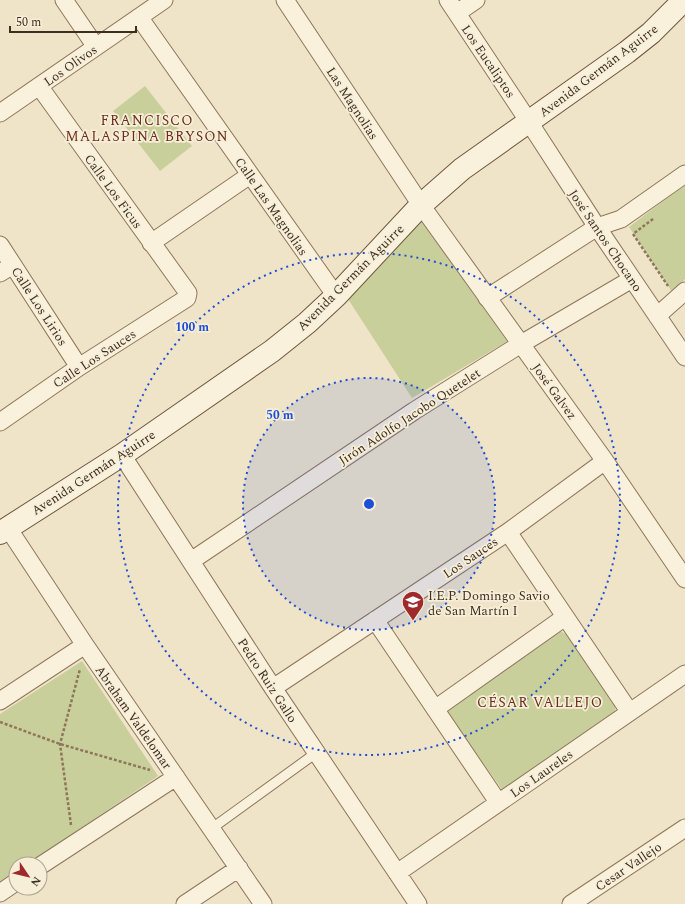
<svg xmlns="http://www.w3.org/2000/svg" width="685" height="904" font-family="Spectral,serif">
  <rect width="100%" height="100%" fill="#f0e4c8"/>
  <path fill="#c9cf9b" d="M 145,86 L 192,146 L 160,171 L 113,111 Z
    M 685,184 L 685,279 L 672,292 L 629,227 Z
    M 421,221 L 508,341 L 412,398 L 348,299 Z
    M 558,630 L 566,634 L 615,705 L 616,717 L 503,791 L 446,711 Z
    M 82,661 L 158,776 L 28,864 L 16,864 L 16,872 L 0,883 L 0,714 Z"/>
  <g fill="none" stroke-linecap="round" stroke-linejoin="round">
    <g stroke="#8d765c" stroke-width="11">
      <path id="lane" d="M 211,829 L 316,753"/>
    </g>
    <g stroke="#8d765c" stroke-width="19">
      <path id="street" d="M 64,0 L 96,47
        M 285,0 L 421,205 L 605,461 L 685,579
        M 448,0 L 529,122 L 597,227 L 685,357
        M 457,13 L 476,0
        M 139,17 L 336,296
        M 0,113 L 164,0
        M 151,243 L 250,175
        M 0,245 L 79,367
        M 0,273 L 13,265
        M 487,298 L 597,227 L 621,219 L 685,174
        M 657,316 L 685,291
        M 0,422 L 79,367 L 187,298 L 188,293 L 39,86
        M 122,455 L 273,688 L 418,904
        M 8,528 L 85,645 L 263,904
        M 508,532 L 629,711
        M 191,561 L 414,411 L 521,344 L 632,279
        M 375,620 L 498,802
        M 273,688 L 508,532 L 605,461
        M 0,701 L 85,645
        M 435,709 L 565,617
        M 40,866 L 176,777
        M 397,873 L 685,674
        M 0,893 L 16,882
        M 185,904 L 239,868
        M 571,904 L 685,828"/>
    </g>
    <g stroke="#6f573f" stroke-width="24">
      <path id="secondary" d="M 0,533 L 122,455 L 272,351 L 307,323 L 336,296 L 421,205 L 462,169 L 627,52 L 651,33 L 684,0"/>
    </g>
    <path stroke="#8d765c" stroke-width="2.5" stroke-dasharray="3 2" stroke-linecap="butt" d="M 653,219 L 633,234 L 668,286
      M 0,722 L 60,744 L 150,770
      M 71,825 L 60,744 L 80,669"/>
    <use href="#lane" stroke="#faf1dc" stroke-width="9"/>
    <use href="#street" stroke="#faf1dc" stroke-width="17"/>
    <use href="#secondary" stroke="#faf1dc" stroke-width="22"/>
  </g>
  <circle cx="369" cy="504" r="126" fill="#1d4ed8" fill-opacity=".12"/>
  <g fill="none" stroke="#1d4ed8" stroke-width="2" stroke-dasharray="2 4">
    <circle cx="369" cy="504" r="126"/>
    <circle cx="369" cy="504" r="251"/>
  </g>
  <defs>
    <g id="school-pin" transform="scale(1.15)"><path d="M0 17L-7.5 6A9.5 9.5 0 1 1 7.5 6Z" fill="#9e2a2b" stroke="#f7eed8"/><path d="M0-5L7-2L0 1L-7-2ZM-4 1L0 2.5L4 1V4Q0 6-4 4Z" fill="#fff"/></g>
  </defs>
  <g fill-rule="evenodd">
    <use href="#school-pin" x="413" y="602"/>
  </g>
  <g text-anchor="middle" stroke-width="3.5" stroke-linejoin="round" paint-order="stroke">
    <g font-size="13" fill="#3d2e20" stroke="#f7eed8">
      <text transform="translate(489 61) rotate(56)" y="5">Los Eucaliptos</text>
      <text transform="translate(70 65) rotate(-35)" y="5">Los Olivos</text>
      <text transform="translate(598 70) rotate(-37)" y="5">Avenida Germán Aguirre</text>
      <text transform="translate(353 103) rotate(57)" y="5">Las Magnolias</text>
      <text transform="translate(114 191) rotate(54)" y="5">Calle Los Ficus</text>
      <text transform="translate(272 206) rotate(55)" y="5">Calle Las Magnolias</text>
      <text transform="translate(606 240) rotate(56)" y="5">José Santos Chocano</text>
      <text transform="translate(350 277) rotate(-45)" y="5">Avenida Germán Aguirre</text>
      <text transform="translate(40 306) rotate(57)" y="5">Calle Los Lirios</text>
      <text transform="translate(94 358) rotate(-33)" y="5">Calle Los Sauces</text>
      <text transform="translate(555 391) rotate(54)" y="5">José Galvez</text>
      <text transform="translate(409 416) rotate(-33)" y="5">Jirón Adolfo Jacobo Quetelet</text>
      <text transform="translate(93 472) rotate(-33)" y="5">Avenida Germán Aguirre</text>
      <text transform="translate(470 557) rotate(-34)" y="5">Los Sauces</text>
      <text transform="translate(268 680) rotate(57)" y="5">Pedro Ruiz Gallo</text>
      <text transform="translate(134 717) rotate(55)" y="5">Abraham Valdelomar</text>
      <text transform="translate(541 773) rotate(-35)" y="5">Los Laureles</text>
      <text transform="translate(628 866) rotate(-34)" y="5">Cesar Vallejo</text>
    </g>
    <g font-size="13" fill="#3d2e20" stroke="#f7eed8" text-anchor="start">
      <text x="428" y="600">I.E.P. Domingo Savio<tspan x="428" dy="15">de San Martín I</tspan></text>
    </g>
    <g font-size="14" letter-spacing="1" fill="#6b2e1e" stroke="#f7eed8">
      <text x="147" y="125">FRANCISCO<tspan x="147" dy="16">MALASPINA BRYSON</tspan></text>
      <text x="540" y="707">CÉSAR VALLEJO</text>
    </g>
  </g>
  <circle cx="369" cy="504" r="6" fill="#1d4ed8" stroke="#f7eed8" stroke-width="2"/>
  <g font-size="12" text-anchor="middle" font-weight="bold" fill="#1d4ed8" stroke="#f7eed8" stroke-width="3.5" stroke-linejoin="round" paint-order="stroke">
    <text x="192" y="331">100 m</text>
    <text x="280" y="419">50 m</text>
  </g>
  <g transform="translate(28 876) rotate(125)"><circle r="19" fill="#f7eed8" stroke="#ada18e"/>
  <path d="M0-3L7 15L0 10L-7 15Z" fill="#9e2a2b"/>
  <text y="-6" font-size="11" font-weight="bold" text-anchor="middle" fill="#3d2e20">N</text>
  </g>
  <path d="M10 26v6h126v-6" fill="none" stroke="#3d2e20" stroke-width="2"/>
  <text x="16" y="26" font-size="12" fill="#3d2e20" stroke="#f7eed8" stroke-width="3" paint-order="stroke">50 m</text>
</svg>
